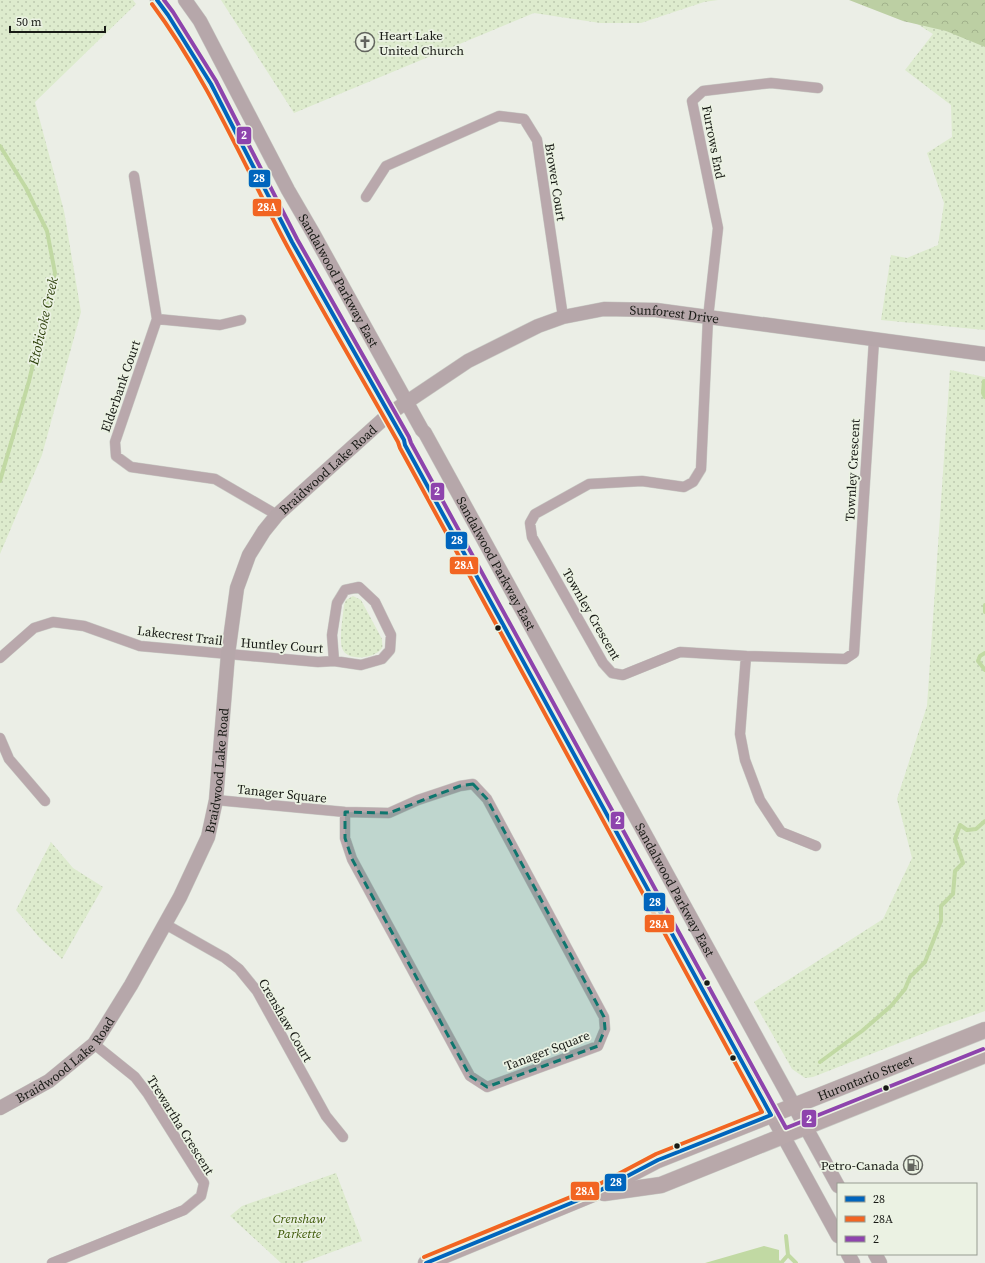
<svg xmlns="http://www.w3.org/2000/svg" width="985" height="1263" font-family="'Source Serif 4',serif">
  <defs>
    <pattern id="grass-dots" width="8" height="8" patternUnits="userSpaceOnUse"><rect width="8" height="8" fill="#ddebcd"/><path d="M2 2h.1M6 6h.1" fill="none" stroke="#bdc9af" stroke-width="1.8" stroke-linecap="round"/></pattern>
    <pattern id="forest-crowns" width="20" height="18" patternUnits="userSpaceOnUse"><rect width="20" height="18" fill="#bccfa3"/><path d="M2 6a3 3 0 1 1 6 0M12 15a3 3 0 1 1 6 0" fill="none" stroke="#a1b18b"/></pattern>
  </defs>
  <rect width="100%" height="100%" fill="#ebeee6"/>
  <path fill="url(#grass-dots)" d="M 0,0 L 133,0 L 136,4 L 35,102 L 64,211 L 81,312 L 42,455 L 0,554 Z
    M 221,0 L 718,0 L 704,2 L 641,23 L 600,23 L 534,13 L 294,113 Z
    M 880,0 L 985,0 L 985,330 L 881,320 L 891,255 L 907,258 L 938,245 L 944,203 L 927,153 L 952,137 L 951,105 L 905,70 L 933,34 Z
    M 950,370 L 985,377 L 985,1011 L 937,1028 L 813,1077 L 805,1078 L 792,1069 L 754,1002 L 883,919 L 912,858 L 897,799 L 927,706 Z
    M 353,596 L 361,600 L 382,639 C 382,642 383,646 382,648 C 375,659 346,662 342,648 C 339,638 343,616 344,605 L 346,600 Z
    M 51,842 L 73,868 L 103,887 L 62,959 L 39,937 L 16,910 Z
    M 336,1173 L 362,1241 L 302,1263 L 281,1263 L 230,1216 L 242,1206 Z"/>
  <path fill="url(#forest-crowns)" d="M 849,0 L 985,0 L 985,47 L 946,31 L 903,21 Z"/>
  <path fill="#c1d9a3" d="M 764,1246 L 779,1250 L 779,1260 L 783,1263 L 705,1263 Z"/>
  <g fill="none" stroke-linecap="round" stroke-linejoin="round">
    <path stroke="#c1d9a3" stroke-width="4" d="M 0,146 L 26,188 L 47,231 L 55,273 L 29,381 L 0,481
      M 984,381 L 983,393 L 985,397
      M 985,605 L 985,612
      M 985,653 L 980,656 L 978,661 L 985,670
      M 820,1062 L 862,1031 L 891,1006 L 905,989 L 910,977 L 925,962 L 941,921 L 941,906 L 953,894 L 955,871 L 963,863 L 955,839 L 960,825 L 967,830 L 976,829 L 985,821
      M 788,1255 L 796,1263
      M 781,1263 L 788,1255 L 786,1236"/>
    <g stroke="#c9cbc5" stroke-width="11">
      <path id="street" d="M 818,88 L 771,83 L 703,91 L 692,101 L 718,228 L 708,318 L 701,469 L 693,482 L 684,487 L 642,481 L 589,484 L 535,514 L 530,523 L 532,537 L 603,663 L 612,673 L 623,675 L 680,652 L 746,656 L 845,659 L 854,653 L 874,340
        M 134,176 L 157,319 L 115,442 L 116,456 L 131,467 L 215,479 L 277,515
        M 366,197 L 386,166 L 499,116 L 524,119 L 537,140 L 563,317
        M 157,319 L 220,325 L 241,320
        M 359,587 L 375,602 L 391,635 L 390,650 L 382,659 L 361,665 L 334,661 L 332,635 L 337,603 L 345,590 Z
        M 746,656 L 740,734 L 745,760 L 760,800 L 781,832 L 816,846
        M 0,658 L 34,628 L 53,622 L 84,626 L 140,646 L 318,662 L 334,661
        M 0,738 L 9,759 L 45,801
        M 216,800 L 345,812 L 389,813 L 418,800 L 460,786 L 473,784 L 487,799 L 604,1017 L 605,1029 L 598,1046 L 487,1087 L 470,1076 L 352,859 L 345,838 L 345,812
        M 165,924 L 225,958 L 239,969 L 257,991 L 326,1116 L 343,1137
        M 52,1263 L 184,1210 L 201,1196 L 204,1183 L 148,1094 L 135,1077 L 94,1044"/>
    </g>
    <g stroke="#c9cbc5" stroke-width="15">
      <g id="secondary">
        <path d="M 157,0 L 168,15 L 211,84 L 292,242 L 404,440 L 405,445 L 838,1236"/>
        <path id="s1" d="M 185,0 L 200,21 L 288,190 L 313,233 L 422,430 L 425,433 L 838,1186"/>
        <path id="s2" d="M 0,1108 L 49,1081 L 94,1044 L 105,1027 L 131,985 L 180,897 L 208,837 L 216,800 L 228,654 L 237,588 L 249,555 L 264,531 L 277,515 L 389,414 L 468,361 L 538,326 L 563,317 L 604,309 L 656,310 L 985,354"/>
        <path d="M 848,1254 L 853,1263"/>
        <path d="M 875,1254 L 880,1263"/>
      </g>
    </g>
    <g stroke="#c9cbc5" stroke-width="17">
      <g id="primary">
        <path d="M 604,1193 L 661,1185 L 985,1055"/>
        <path id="s3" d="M 426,1263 L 593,1194 L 658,1160 L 985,1030"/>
      </g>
    </g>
    <use href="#street" stroke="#b9a8ac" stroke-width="10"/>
    <use href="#secondary" stroke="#b6a7aa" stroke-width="14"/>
    <use href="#primary" stroke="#b8a8aa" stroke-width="16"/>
    <g stroke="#ebf2e3" stroke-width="7">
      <path id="bus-1" d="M 157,0 L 168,15 L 211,84 L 292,242 L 404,440 L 405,445 L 771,1115 L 658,1160 L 593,1194 L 426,1263"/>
    </g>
    <g stroke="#ebf2e3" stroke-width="7">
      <path id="bus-2" d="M 152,4 C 207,78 243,163 286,244 C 322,311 361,376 398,442 L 400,448 L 762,1112 L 656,1154 L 590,1189 L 424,1257"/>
    </g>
    <g stroke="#ebf2e3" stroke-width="7">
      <path id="bus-3" d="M 164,0 L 173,12 L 216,81 L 297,239 L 409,437 L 411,443 L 786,1128 L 983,1049"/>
    </g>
    <use href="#bus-1" stroke="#0065bd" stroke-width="4"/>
    <use href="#bus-2" stroke="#f26522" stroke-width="4"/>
    <use href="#bus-3" stroke="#8e44ad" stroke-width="4"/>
  </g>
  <path fill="#0f766e" fill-opacity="0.2" stroke="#0f766e" stroke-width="3" stroke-dasharray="8 5" stroke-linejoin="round" d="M 473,784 L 487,799 L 604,1017 L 605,1029 L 598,1046 L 487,1087 L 470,1076 L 352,859 L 345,838 L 345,812 L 389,813 L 460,786 Z"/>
  <defs>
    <g id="church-ring" transform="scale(1)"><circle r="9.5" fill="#ebf2e3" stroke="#62645e" stroke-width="1.5"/><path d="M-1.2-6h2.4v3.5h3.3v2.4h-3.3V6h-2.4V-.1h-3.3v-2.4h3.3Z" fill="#62645e"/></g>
    <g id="fuel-ring" transform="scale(1)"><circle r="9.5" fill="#ebf2e3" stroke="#62645e" stroke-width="1.5"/><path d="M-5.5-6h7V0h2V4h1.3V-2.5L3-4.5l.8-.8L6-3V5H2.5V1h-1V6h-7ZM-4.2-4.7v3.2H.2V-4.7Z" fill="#62645e"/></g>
  </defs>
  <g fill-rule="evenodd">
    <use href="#church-ring" x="365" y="42"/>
    <use href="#fuel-ring" x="913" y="1165"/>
  </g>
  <g fill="#181a15" stroke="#ebf2e3" stroke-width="1.5">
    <circle cx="498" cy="628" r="3.5"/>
    <circle cx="707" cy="983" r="3.5"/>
    <circle cx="733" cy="1058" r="3.5"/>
    <circle cx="886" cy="1088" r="3.5"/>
    <circle cx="677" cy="1146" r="3.5"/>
  </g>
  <g text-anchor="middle" stroke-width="3.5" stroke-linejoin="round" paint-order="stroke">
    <g font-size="13" fill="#181a15" stroke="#ebf2e3" text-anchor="start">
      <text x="379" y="40">Heart Lake<tspan x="379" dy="15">United Church</tspan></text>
      <text x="899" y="1170" text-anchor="end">Petro-Canada</text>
    </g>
    <g font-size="13" fill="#181a15" stroke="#ebf2e3">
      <text transform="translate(714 142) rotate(79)" y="5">Furrows End</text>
      <text transform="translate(556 182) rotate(81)" y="5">Brower Court</text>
      <text dy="5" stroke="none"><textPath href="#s1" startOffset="320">Sandalwood Parkway East</textPath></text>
      <text dy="5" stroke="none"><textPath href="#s2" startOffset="1149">Sunforest Drive</textPath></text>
      <text transform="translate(120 386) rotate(-71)" y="5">Elderbank Court</text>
      <text dy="5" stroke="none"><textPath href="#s2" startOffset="754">Braidwood Lake Road</textPath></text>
      <text transform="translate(852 470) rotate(-87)" y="5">Townley Crescent</text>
      <text dy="5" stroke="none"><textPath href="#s1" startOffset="644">Sandalwood Parkway East</textPath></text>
      <text transform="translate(592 614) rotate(60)" y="5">Townley Crescent</text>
      <text transform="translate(180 635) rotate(7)" y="5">Lakecrest Trail</text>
      <text transform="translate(282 645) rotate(4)" y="5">Huntley Court</text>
      <text dy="5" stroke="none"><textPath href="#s2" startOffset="418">Braidwood Lake Road</textPath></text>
      <text transform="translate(282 793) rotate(6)" y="5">Tanager Square</text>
      <text dy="5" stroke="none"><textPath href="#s1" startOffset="1016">Sandalwood Parkway East</textPath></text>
      <text transform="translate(286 1020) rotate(60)" y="5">Crenshaw Court</text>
      <text transform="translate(547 1050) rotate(-21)" y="5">Tanager Square</text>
      <text dy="5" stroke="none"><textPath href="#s2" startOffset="82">Braidwood Lake Road</textPath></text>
      <text dy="5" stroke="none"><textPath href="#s3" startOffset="477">Hurontario Street</textPath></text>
      <text transform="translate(181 1125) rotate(58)" y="5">Trewartha Crescent</text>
    </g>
    <g font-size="13" font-style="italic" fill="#3c5705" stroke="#ebf2e3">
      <text x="299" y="1223">Crenshaw<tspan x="299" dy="15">Parkette</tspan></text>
    </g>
    <g font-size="14" font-style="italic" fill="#2b3e08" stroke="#ebf2e3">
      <text transform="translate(43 321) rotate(-77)" y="5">Etobicoke Creek</text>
    </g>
  </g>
  <g stroke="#ebf2e3" stroke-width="1.5">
    <rect x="236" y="126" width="16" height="19" rx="4" fill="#8e44ad"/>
    <rect x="248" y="169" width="23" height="19" rx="4" fill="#0065bd"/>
    <rect x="252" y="198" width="30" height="19" rx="4" fill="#f26522"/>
    <rect x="430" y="482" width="15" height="19" rx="4" fill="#8e44ad"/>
    <rect x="445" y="531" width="23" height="19" rx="4" fill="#0065bd"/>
    <rect x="449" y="556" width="30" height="19" rx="4" fill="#f26522"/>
    <rect x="610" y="811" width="15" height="19" rx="4" fill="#8e44ad"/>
    <rect x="643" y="892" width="23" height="20" rx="4" fill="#0065bd"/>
    <rect x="644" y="914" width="31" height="19" rx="4" fill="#f26522"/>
    <rect x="801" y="1109" width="16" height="19" rx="4" fill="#8e44ad"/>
    <rect x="604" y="1173" width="23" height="19" rx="4" fill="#0065bd"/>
    <rect x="570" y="1181" width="30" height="20" rx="4" fill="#f26522"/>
  </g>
  <g font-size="11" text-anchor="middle" font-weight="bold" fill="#fff">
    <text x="244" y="139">2</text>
    <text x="259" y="182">28</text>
    <text x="267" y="211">28A</text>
    <text x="437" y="495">2</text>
    <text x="457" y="544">28</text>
    <text x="464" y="569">28A</text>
    <text x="618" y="824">2</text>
    <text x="655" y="906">28</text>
    <text x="659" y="928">28A</text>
    <text x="809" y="1123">2</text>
    <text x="616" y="1186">28</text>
    <text x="585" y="1195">28A</text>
  </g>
  <rect x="837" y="1183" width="140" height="72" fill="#ebf2e3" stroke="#979c91"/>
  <rect x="845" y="1196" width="20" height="6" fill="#0065bd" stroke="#979c91"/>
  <text x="873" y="1203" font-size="12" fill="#181a15">28</text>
  <rect x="845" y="1216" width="20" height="6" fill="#f26522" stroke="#979c91"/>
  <text x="873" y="1223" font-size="12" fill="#181a15">28A</text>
  <rect x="845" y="1236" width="20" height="6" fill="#8e44ad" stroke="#979c91"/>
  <text x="873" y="1243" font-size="12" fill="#181a15">2</text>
  <path d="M10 26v6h95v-6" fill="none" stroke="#181a15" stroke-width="2"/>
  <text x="16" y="26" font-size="12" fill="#181a15" stroke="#ebf2e3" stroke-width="3" paint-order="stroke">50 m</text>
</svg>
